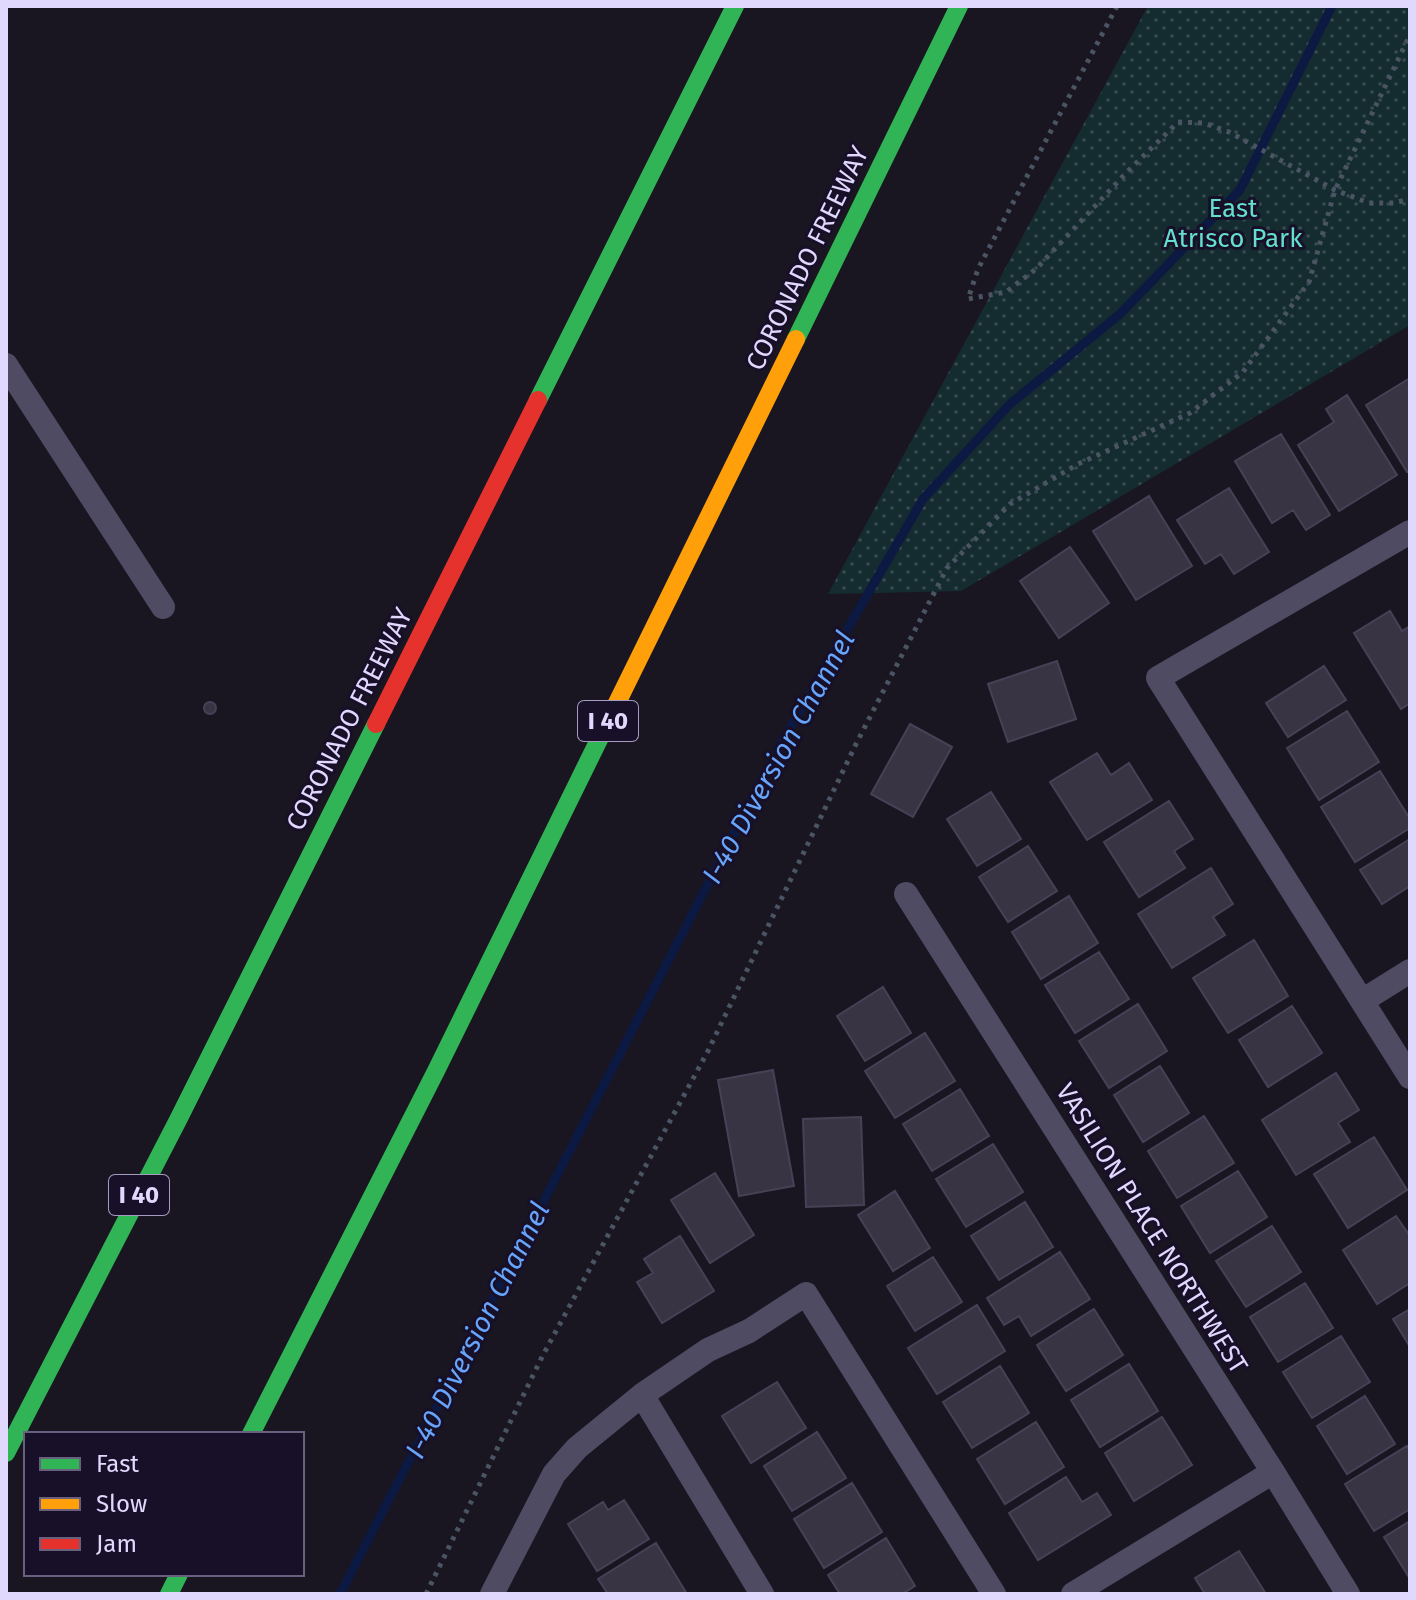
<svg xmlns="http://www.w3.org/2000/svg" width="1416" height="1600" font-family="'Fira Sans',sans-serif">
  <defs>
    <pattern id="park-dots" width="8" height="8" patternUnits="userSpaceOnUse" patternTransform="scale(2)"><rect width="8" height="8" fill="#142c30"/><path d="M2 2h.1M6 6h.1" fill="none" stroke="#364a4f" stroke-width="1.8" stroke-linecap="round"/></pattern>
  </defs>
  <rect width="100%" height="100%" fill="#191622"/>
  <path fill="url(#park-dots)" d="M 1148,6 L 1410,6 L 1410,325 L 961,591 L 828,594 Z"/>
  <g fill="none" stroke-linecap="round" stroke-linejoin="round">
    <path stroke="#0c1942" stroke-width="9" d="M 340,1594 L 780,745 L 923,499 L 1010,404 L 1120,314 L 1240,190 L 1332,6"/>
  </g>
  <path fill="#393444" stroke="#474156" stroke-width="2" d="M 1410,378 L 1410,470 L 1407,472 L 1366,405 Z
    M 1347,395 L 1397,475 L 1339,511 L 1298,445 L 1334,422 L 1326,409 Z
    M 1281,434 L 1330,515 L 1306,530 L 1293,510 L 1272,523 L 1235,461 Z
    M 1229,488 L 1269,552 L 1234,574 L 1221,554 L 1205,564 L 1177,520 Z
    M 1149,496 L 1192,566 L 1136,600 L 1093,531 Z
    M 1070,547 L 1109,603 L 1059,638 L 1020,581 Z
    M 1390,611 L 1402,631 L 1410,626 L 1410,703 L 1401,709 L 1354,633 Z
    M 1057,661 L 1076,719 L 1008,742 L 988,684 Z
    M 1324,666 L 1346,700 L 1288,737 L 1266,703 Z
    M204 708a6 6 0 1 1 12 0a6 6 0 1 1-12 0Z
    M 1347,711 L 1379,762 L 1319,800 L 1287,748 Z
    M 910,724 L 952,747 L 913,817 L 871,794 Z
    M 1097,753 L 1111,775 L 1129,763 L 1152,800 L 1087,840 L 1050,782 Z
    M 1380,771 L 1410,819 L 1410,828 L 1355,862 L 1321,807 Z
    M 991,792 L 1021,839 L 977,866 L 947,819 Z
    M 1169,801 L 1193,839 L 1174,851 L 1185,868 L 1139,897 L 1104,842 Z
    M 1410,839 L 1410,886 L 1382,904 L 1360,870 Z
    M 1028,846 L 1057,891 L 1008,922 L 979,877 Z
    M 1211,868 L 1233,904 L 1213,917 L 1225,935 L 1172,968 L 1138,914 Z
    M 1069,896 L 1098,943 L 1041,979 L 1012,932 Z
    M 1254,940 L 1288,996 L 1228,1033 L 1193,978 Z
    M 1099,952 L 1129,999 L 1075,1033 L 1045,985 Z
    M 883,987 L 911,1033 L 865,1061 L 837,1016 Z
    M 1138,1004 L 1167,1051 L 1109,1088 L 1079,1041 Z
    M 1292,1006 L 1322,1053 L 1268,1087 L 1239,1040 Z
    M 925,1033 L 955,1081 L 895,1118 L 865,1071 Z
    M 1160,1066 L 1189,1113 L 1143,1142 L 1114,1095 Z
    M 773,1070 L 794,1186 L 739,1196 L 718,1080 Z
    M 1336,1073 L 1359,1110 L 1338,1123 L 1350,1142 L 1296,1175 L 1262,1120 Z
    M 960,1089 L 989,1136 L 932,1171 L 903,1124 Z
    M 1204,1116 L 1234,1163 L 1177,1198 L 1148,1151 Z
    M 861,1117 L 864,1205 L 806,1207 L 803,1119 Z
    M 1374,1137 L 1407,1190 L 1348,1228 L 1314,1174 Z
    M 993,1144 L 1023,1192 L 966,1227 L 936,1179 Z
    M 1238,1171 L 1267,1217 L 1210,1253 L 1181,1206 Z
    M 715,1173 L 754,1235 L 710,1263 L 671,1200 Z
    M 895,1191 L 930,1248 L 893,1271 L 858,1215 Z
    M 1025,1202 L 1053,1247 L 999,1280 L 971,1236 Z
    M 1396,1216 L 1410,1236 L 1410,1283 L 1377,1304 L 1343,1250 Z
    M 1272,1226 L 1301,1272 L 1246,1307 L 1216,1261 Z
    M 680,1236 L 714,1291 L 662,1323 L 637,1282 L 653,1273 L 644,1259 Z
    M 1060,1252 L 1090,1299 L 1031,1336 L 1019,1316 L 1004,1325 L 987,1298 Z
    M 933,1257 L 962,1302 L 915,1331 L 887,1286 Z
    M 1305,1283 L 1333,1328 L 1278,1362 L 1250,1317 Z
    M 977,1305 L 1005,1351 L 937,1394 L 908,1348 Z
    M 1094,1309 L 1123,1355 L 1066,1391 L 1037,1345 Z
    M 1410,1309 L 1410,1347 L 1393,1319 Z
    M 1341,1336 L 1370,1382 L 1312,1418 L 1283,1372 Z
    M 1129,1364 L 1158,1411 L 1100,1447 L 1071,1400 Z
    M 1000,1366 L 1029,1413 L 972,1448 L 943,1402 Z
    M 777,1382 L 806,1428 L 751,1463 L 722,1416 Z
    M 1365,1396 L 1395,1444 L 1347,1474 L 1317,1426 Z
    M 1162,1417 L 1192,1465 L 1134,1501 L 1105,1453 Z
    M 1036,1422 L 1064,1467 L 1005,1504 L 977,1459 Z
    M 817,1432 L 846,1478 L 792,1511 L 764,1466 Z
    M 1407,1446 L 1410,1451 L 1410,1509 L 1374,1531 L 1345,1484 Z
    M 1066,1477 L 1082,1502 L 1097,1493 L 1111,1515 L 1038,1560 L 1009,1513 Z
    M 852,1483 L 882,1532 L 824,1568 L 794,1519 Z
    M 624,1500 L 649,1539 L 597,1571 L 568,1524 L 603,1502 L 608,1510 Z
    M 1410,1521 L 1410,1579 L 1384,1537 Z
    M 886,1538 L 915,1586 L 902,1594 L 840,1594 L 828,1575 Z
    M 656,1543 L 687,1594 L 608,1594 L 598,1579 Z
    M 1239,1551 L 1266,1594 L 1205,1594 L 1195,1578 Z"/>
  <g fill="none" stroke-linecap="round" stroke-linejoin="round">
    <path stroke="#4a5463" stroke-width="5" stroke-dasharray="4 6" stroke-linecap="butt" d="M 1117,6 L 978,269 L 968,299 L 1006,292 L 1036,269 L 1127,172 L 1178,122 L 1204,123 L 1229,132 L 1335,190 L 1369,203 L 1394,203 L 1410,199
      M 426,1594 L 543,1355 L 708,1051 L 857,742 L 947,568 L 1010,504 L 1078,464 L 1190,413 L 1243,372 L 1309,282 L 1335,190 L 1410,35"/>
    <path stroke="#4f4b63" stroke-width="24" d="M 6,365 L 163,607
      M 1410,532 L 1158,678 L 1410,1077
      M 906,894 L 1273,1472 L 1348,1594
      M 1362,1001 L 1410,971
      M 642,1395 L 762,1594
      M 492,1594 L 554,1474 L 577,1448 L 642,1395 L 708,1350 L 749,1331 L 806,1294 L 994,1594
      M 1073,1594 L 1273,1472"/>
    <path stroke="#30b455" stroke-width="18" d="M 796,339 L 959,6
      M 538,400 L 735,6
      M 251,1434 L 436,1071 L 616,705
      M 6,1453 L 178,1120 L 376,724
      M 169,1594 L 179,1574"/>
    <path stroke="#ff9f0a" stroke-width="18" d="M 616,705 L 796,339"/>
    <path stroke="#e5322d" stroke-width="18" d="M 376,724 L 538,400"/>
  </g>
  <g text-anchor="middle" stroke-width="6" stroke-linejoin="round" paint-order="stroke">
    <g fill="#171028" stroke="#a49cbe" stroke-width="2">
      <rect x="578" y="701" width="60" height="40" rx="6"/>
      <rect x="109" y="1175" width="60" height="40" rx="6"/>
    </g>
    <g font-size="24" font-weight="bold" fill="#e1d8fe">
      <text x="608" y="729">I 40</text>
      <text x="139" y="1203">I 40</text>
    </g>
    <g font-size="26" fill="#63decf" stroke="#171028">
      <text x="1233" y="217">East<tspan x="1233" dy="30">Atrisco Park</tspan></text>
    </g>
    <g font-size="26" fill="#e1d8fe" stroke="#171028">
      <text transform="translate(807 258) rotate(-64)" y="9">CORONADO FREEWAY</text>
      <text transform="translate(349 719) rotate(-63)" y="9">CORONADO FREEWAY</text>
      <text transform="translate(1152 1228) rotate(58)" y="9">VASILION PLACE NORTHWEST</text>
    </g>
    <g font-size="28" font-style="italic" fill="#67a5fc" stroke="#171028">
      <text transform="translate(778 757) rotate(-61)" y="10">I-40 Diversion Channel</text>
      <text transform="translate(477 1330) rotate(-63)" y="10">I-40 Diversion Channel</text>
    </g>
  </g>
  <rect width="1416" height="1600" fill="none" stroke="#e1d8fe" stroke-width="16"/>
  <rect x="24" y="1432" width="280" height="144" fill="#171028" stroke="#68607e" stroke-width="2"/>
  <rect x="40" y="1458" width="40" height="12" fill="#30b455" stroke="#68607e" stroke-width="2"/>
  <text x="96" y="1472" font-size="24" fill="#e1d8fe">Fast</text>
  <rect x="40" y="1498" width="40" height="12" fill="#ff9f0a" stroke="#68607e" stroke-width="2"/>
  <text x="96" y="1512" font-size="24" fill="#e1d8fe">Slow</text>
  <rect x="40" y="1538" width="40" height="12" fill="#e5322d" stroke="#68607e" stroke-width="2"/>
  <text x="96" y="1552" font-size="24" fill="#e1d8fe">Jam</text>
</svg>
